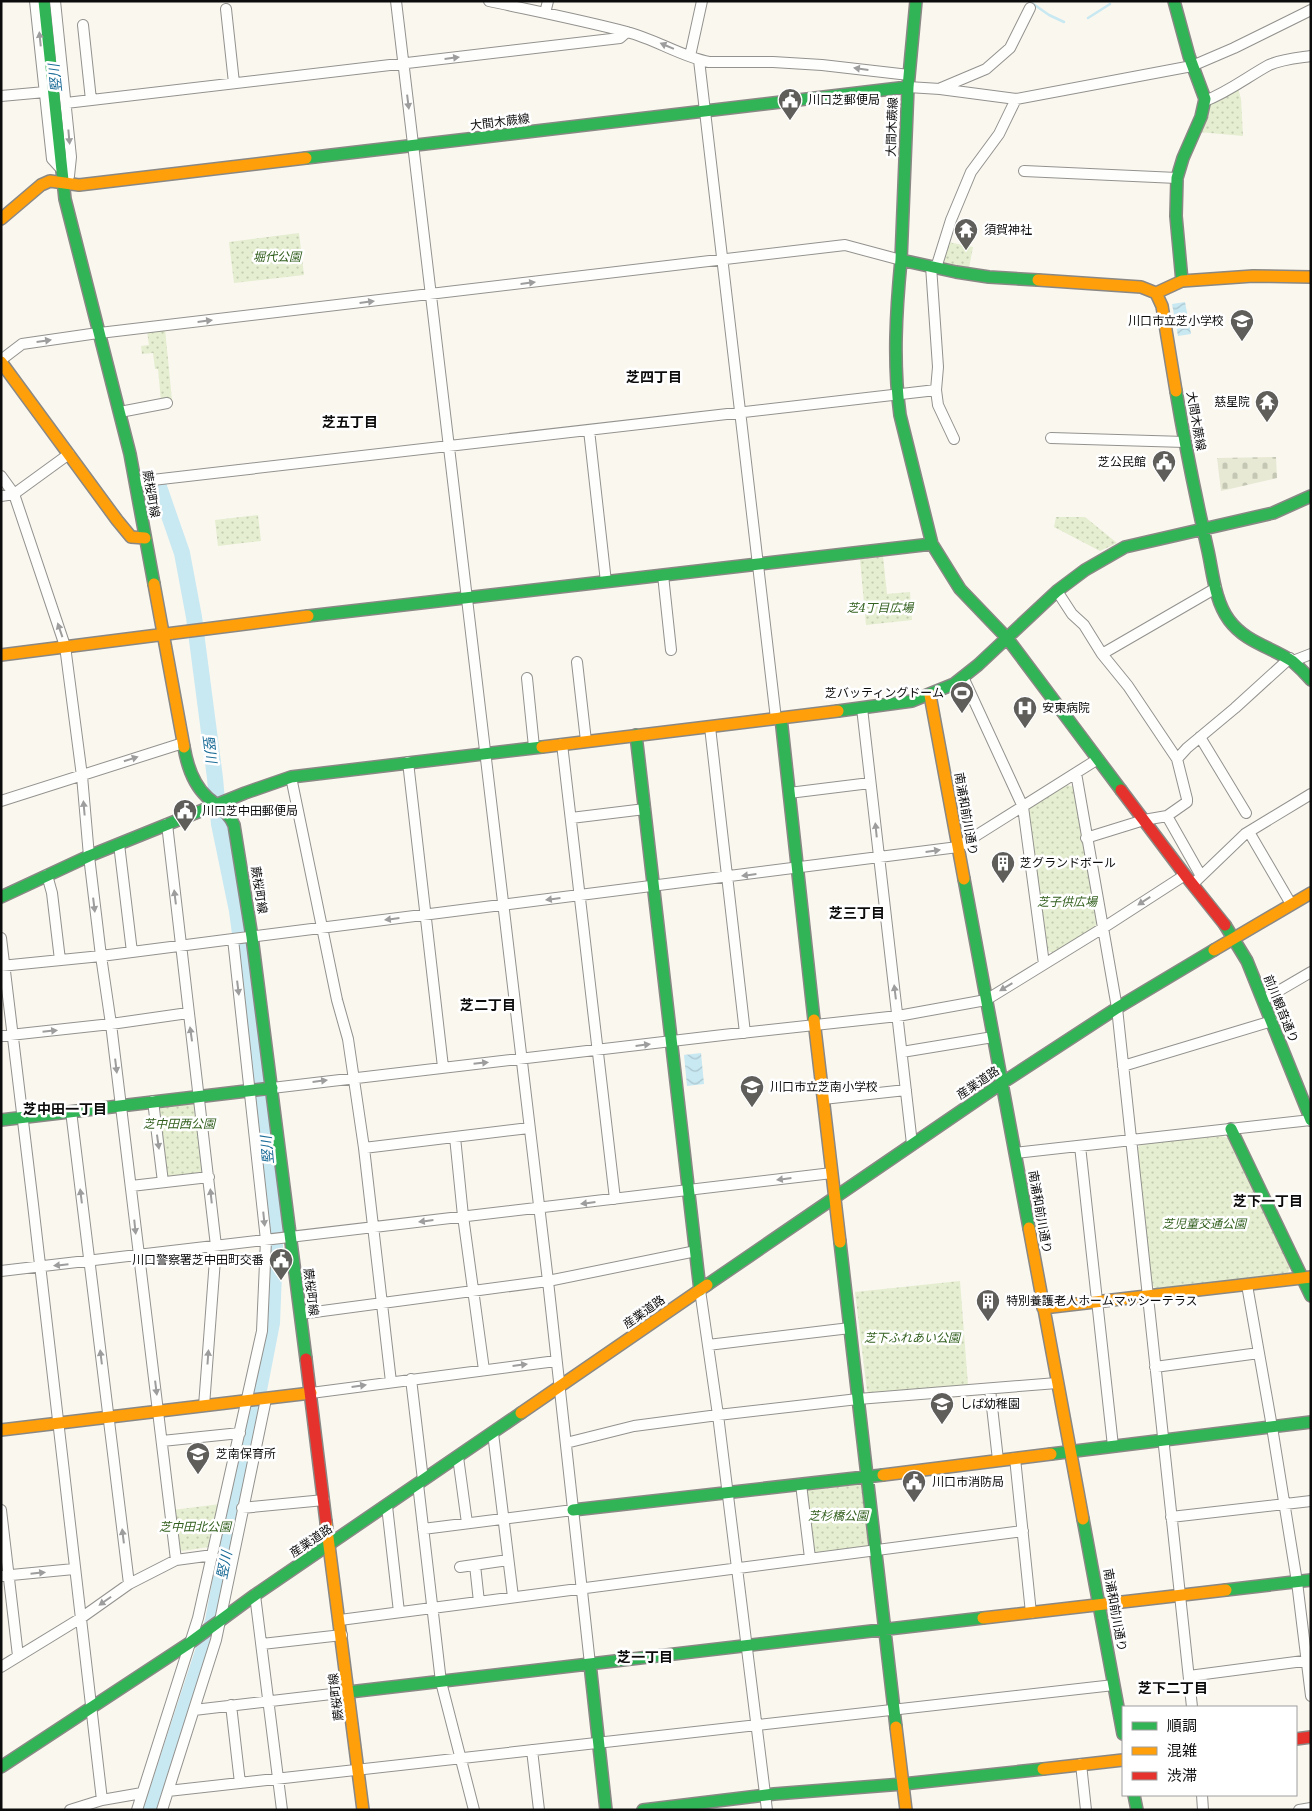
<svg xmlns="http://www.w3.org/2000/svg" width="1312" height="1811" font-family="'Noto Serif','Noto Sans JP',serif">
  <defs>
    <pattern id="cemetery-stones" width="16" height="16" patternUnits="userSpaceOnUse" patternTransform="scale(1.25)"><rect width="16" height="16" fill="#e7e9d4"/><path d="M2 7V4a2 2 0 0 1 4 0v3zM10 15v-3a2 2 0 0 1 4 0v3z" fill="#c5c7b5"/></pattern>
    <pattern id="park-dots" width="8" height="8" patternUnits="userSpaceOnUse" patternTransform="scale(1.25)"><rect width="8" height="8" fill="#e5eed0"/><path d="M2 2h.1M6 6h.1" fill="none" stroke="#c3cbb1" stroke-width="1.8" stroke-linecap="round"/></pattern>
    <pattern id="water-waves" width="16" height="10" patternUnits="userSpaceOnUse" patternTransform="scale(1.25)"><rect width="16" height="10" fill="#c8e8f2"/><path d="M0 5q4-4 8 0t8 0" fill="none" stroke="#abc6ce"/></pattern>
  </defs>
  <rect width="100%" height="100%" fill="#faf7ef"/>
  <path fill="url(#cemetery-stones)" d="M 1276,457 L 1277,478 L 1221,491 L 1217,458 Z"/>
  <path fill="url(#park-dots)" d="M 1238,88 L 1241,99 L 1243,136 L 1199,132 L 1212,101 Z
    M 299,233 L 304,275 L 234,283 L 229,242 Z
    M 948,242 L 973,247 L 969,268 L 941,263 Z
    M 165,329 L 172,400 L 161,401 L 158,369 L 155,369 L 153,353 L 142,354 L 141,346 L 149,345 L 147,331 Z
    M 258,515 L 261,541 L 218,546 L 215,520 Z
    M 1056,517 L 1085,517 L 1117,543 L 1100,551 L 1054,527 Z
    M 883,556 L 887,594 L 910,592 L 912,620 L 866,625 L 860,559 Z
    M 1067,785 L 1075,787 L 1098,921 L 1095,927 L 1053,953 L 1046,950 L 1028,813 L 1030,807 Z
    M 191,1102 L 197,1107 L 204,1171 L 202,1175 L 168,1178 L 165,1175 L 158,1110 L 160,1106 Z
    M 1222,1136 L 1230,1139 L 1290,1268 L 1287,1274 L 1156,1289 L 1152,1285 L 1137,1151 L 1140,1144 Z
    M 960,1281 L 968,1385 L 869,1393 L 867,1391 L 855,1292 Z
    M 858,1483 L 864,1487 L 870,1541 L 867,1546 L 817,1553 L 812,1550 L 806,1491 L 808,1488 Z
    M 220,1504 L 212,1544 L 209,1547 L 182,1551 L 177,1546 L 173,1510 Z"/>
  <path fill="url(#water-waves)" d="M 1185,302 L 1191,334 L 1178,336 L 1172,304 Z
    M 701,1053 L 704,1084 L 687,1086 L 684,1055 Z"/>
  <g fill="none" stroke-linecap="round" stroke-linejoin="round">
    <path stroke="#c8e8f2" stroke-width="2.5" d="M 1029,1 L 1049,15 L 1064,22
      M 1088,18 L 1110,4"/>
    <path stroke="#c8e8f2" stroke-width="16" d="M 151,1810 L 213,1621 L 238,1485 L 253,1421 L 272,1323 L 275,1246 L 273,1188 L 265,1121 L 237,911 L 219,824 L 215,778 L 194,617 L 182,553 L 158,484"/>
    <g stroke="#93928e" stroke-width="12">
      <path id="street" d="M 35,1 L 52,159 L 62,170
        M 55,1 L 71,157 L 69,176 L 63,183
        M 396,1 L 548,1281 L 590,1664
        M 489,1 C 535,11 581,20 627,32 C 655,39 682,57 709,62 L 773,62 L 822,65 L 909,75
        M 226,9 L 234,83
        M 545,13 L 548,1
        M 83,25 L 91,100
        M 690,56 L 702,1
        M 699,60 L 776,719
        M 908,87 L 940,89 L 1016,99 L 1192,66 L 1234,48 L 1311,10
        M 941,88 L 986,69 L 1010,48 L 1030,8
        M 1,96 L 45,92
        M 1205,101 C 1230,91 1247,77 1269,65 C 1282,59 1297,58 1311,56
        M 66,103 L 620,38 L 627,32
        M 1024,171 L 1177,178
        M 931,266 L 938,367 L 936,390 L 938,405 L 954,439
        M 936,268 L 951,220 L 971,172 L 999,134 L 1016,99
        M 1,360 L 22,344 L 91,334 L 845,245 L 901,260
        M 120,412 L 167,403
        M 589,430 L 606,582
        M 1051,438 L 1185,442
        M 1,476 L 14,494 L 65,646 L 82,776 L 89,856 L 101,956 L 111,1024 L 176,1560
        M 135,482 L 936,390
        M 1,496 L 14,494 L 69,454
        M 663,575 L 671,650
        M 1057,591 L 1072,614 L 1084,625 L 1102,654 L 1128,686 L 1177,759 L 1187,799 L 1187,802 L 1167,816 L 1144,820 L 1086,838
        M 1102,654 L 1216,588
        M 1293,661 L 1311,654
        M 577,662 L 586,741
        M 963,677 L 1023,807 L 1044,964
        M 527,678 L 534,747
        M 862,708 L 912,1144
        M 710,727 L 745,1033
        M 1200,737 L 1246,813
        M 562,744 L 615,1199
        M 1177,759 L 1187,748 L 1235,708 L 1290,658
        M 408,762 L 443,1067
        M 1076,773 L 1117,1008 L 1192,1707
        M 291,777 L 337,1000 L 348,1039 L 364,1148 L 391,1382
        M 789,793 L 870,783
        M 1,801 L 183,743
        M 1167,816 L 1201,876
        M 571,818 L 645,809
        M 167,824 L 216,1246 L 204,1406
        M 1249,832 L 1291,904
        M 119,844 L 132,952
        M 47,875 L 52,893 L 60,960
        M 1193,884 L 1245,834 L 1311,794
        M 1,938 C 37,1225 67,1512 102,1800
        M 1,966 L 101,956 L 233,939 L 958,847 L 1098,759
        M 1263,1000 L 1311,972
        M 1,1036 L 111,1024 L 188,1013
        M 902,1052 L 993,1037
        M 1123,1066 L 1272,1021
        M 272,1088 L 723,1035 L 898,1016 L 986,1000 L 1103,928 L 1185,875
        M 823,1099 L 906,1090
        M 153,1101 L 163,1182
        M 71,1111 L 129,1584
        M 455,1137 L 463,1216 L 484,1370
        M 1080,1146 L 1113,1446
        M 364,1148 L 529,1128
        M 1015,1153 L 1311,1120
        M 131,1186 L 209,1177
        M 1,1271 L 832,1173
        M 1247,1285 L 1272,1427 L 1297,1582 L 1311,1696
        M 700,1290 L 718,1415 L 767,1810
        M 300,1314 L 548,1281 L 696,1251
        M 708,1345 L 850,1328
        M 1155,1367 L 1259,1353
        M 411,1379 L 423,1480
        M 990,1389 L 998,1460
        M 311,1393 L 556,1361
        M 493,1433 L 513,1597
        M 162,1441 L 240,1433
        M 566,1443 L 634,1426 L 718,1415 L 858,1399 L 1057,1383
        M 458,1457 L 467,1523
        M 1015,1458 L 1031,1613
        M 418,1484 L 441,1682 L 474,1810
        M 801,1484 L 810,1558
        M 387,1506 L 399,1612
        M 242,1508 L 324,1500
        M 1,1510 L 18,1656
        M 1171,1517 L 1311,1501
        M 423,1529 L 573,1510
        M 475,1565 L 479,1602
        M 460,1567 L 508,1560
        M 1,1576 L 74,1569
        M 255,1595 L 282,1810
        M 340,1620 L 1023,1531
        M 262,1644 L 342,1635
        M 1,1667 L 81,1618 L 129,1584 L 176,1560 L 213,1555
        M 1189,1676 L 1311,1660
        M 231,1705 L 240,1783
        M 194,1710 L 349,1692
        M 532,1750 L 539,1810
        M 1081,1764 L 1086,1810
        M 168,1791 L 1114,1685
        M 1202,1795 L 1203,1810
        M 70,1810 L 102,1800 L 142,1793
        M 137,1810 L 198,1618 L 262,1331 L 266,1240 L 233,939
        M 162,1810 L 216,1640 L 266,1399
        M 1299,1810 L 1311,1808"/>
    </g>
    <g stroke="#8a8885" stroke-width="14">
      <path id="fast" d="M 44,1 L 65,199 L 130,454 L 154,584
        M 916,1 L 908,87 L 901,260 L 956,272 L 989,277 L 1038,280
        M 1174,1 L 1189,56 L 1205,99 L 1201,117 L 1183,158 L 1177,178 L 1176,216 L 1182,281
        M 306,158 L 908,87
        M 901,260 C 896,312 893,363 900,415 L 932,544 L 960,589 L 1007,638 L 1121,790
        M 1176,391 C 1185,445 1196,498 1208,551 C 1213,574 1215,601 1229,620 C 1245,642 1271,647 1292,661 C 1299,667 1305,673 1311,680
        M 308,616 L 932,544
        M 838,711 L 912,701 L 954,684 L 978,665 L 1057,591 L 1085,570 L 1125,547 L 1273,513 L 1311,496
        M 781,718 L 814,1020
        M 636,735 L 700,1290
        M 184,747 C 187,765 193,784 207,797 C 218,807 228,811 234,825 L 252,937 L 306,1359
        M 964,879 L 1029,1228
        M 1,897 L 89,856 L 245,793 L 291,777 L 542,747
        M 1225,925 L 1247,961 L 1311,1120
        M 1,1120 L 272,1088
        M 1231,1129 L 1311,1296
        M 840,1242 L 896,1727
        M 707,1285 L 1002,1083 L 1117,1008 L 1214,950
        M 1051,1454 L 1311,1422
        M 573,1510 L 883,1475
        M 1083,1519 L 1123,1734
        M 1226,1590 L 1311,1580
        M 590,1664 L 606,1810
        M 349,1692 L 983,1618
        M 1,1767 L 191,1642 L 255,1595 L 521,1413
        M 1134,1795 L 1137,1810
        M 643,1810 L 774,1794 L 903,1784 L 1043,1769"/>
    </g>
    <g stroke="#8a8885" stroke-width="14">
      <path id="slow" d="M 1,219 L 41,185 L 50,181 L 79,185 L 306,158
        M 1038,280 L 1141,287 L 1156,293 L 1162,306 L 1176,391
        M 1156,293 L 1182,281 L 1253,276 L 1311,277
        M 1,362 L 117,520 L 131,537 L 145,538
        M 154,584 L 184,747
        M 1,655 L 308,616
        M 930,695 L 964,879
        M 542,747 L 838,711
        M 1214,950 L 1311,893
        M 814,1020 L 840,1242
        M 1029,1228 L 1083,1519
        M 1043,1308 L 1311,1277
        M 521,1413 L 707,1285
        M 1,1430 L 311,1393
        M 883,1475 L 1051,1454
        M 326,1522 L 363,1810
        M 983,1618 L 1226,1590
        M 896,1727 L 906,1810
        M 1043,1769 L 1123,1760"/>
    </g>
    <g stroke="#8a8885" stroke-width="14">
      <path id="jam" d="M 1121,790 L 1185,875 L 1225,925
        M 306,1359 L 326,1522
        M 1296,1739 L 1311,1737"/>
    </g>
    <use href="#street" stroke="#fefefd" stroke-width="10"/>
    <use href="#fast" stroke="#30b455" stroke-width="11"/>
    <use href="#slow" stroke="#ff9f0a" stroke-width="11"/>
    <use href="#jam" stroke="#e5322d" stroke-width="11"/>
  </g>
  <defs><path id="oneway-solid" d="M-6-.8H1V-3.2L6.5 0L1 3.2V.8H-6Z" transform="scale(1.25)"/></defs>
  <g fill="#9d9d9d">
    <use href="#oneway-solid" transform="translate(40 39) rotate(-96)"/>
    <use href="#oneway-solid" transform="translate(667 46) rotate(-157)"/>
    <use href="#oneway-solid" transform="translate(452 58) rotate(-7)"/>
    <use href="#oneway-solid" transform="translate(861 69) rotate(-172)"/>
    <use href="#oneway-solid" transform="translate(408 102) rotate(83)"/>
    <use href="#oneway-solid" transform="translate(69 137) rotate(85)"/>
    <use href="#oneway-solid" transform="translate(528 283) rotate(-7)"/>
    <use href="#oneway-solid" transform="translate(367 302) rotate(-7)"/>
    <use href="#oneway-solid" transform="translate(205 321) rotate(-7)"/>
    <use href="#oneway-solid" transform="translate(44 341) rotate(-8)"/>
    <use href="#oneway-solid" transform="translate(60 630) rotate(-109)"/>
    <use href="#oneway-solid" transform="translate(131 759) rotate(-18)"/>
    <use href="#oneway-solid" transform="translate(84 808) rotate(-95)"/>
    <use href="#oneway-solid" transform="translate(876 830) rotate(-96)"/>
    <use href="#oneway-solid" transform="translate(933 851) rotate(-8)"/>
    <use href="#oneway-solid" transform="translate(749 875) rotate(173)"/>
    <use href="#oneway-solid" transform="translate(175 897) rotate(-97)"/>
    <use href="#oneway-solid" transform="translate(553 899) rotate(173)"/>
    <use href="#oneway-solid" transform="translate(1144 901) rotate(147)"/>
    <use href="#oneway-solid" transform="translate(94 905) rotate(83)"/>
    <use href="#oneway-solid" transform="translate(392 919) rotate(173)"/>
    <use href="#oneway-solid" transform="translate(1006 987) rotate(149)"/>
    <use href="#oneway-solid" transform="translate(238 988) rotate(83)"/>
    <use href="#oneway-solid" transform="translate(895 992) rotate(-97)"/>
    <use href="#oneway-solid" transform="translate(50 1031) rotate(-6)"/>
    <use href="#oneway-solid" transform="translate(191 1034) rotate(-98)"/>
    <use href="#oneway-solid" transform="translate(643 1045) rotate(-7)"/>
    <use href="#oneway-solid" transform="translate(481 1063) rotate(-6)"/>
    <use href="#oneway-solid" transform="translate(116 1066) rotate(83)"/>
    <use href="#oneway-solid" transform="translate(320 1081) rotate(-7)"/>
    <use href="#oneway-solid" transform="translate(158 1142) rotate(82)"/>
    <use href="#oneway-solid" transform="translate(784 1179) rotate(173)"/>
    <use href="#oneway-solid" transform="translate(81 1196) rotate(-97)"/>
    <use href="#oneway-solid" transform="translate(211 1196) rotate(-96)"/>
    <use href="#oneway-solid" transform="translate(588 1203) rotate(173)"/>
    <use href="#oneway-solid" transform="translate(264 1219) rotate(84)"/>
    <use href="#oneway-solid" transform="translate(426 1221) rotate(173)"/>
    <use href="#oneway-solid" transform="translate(135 1227) rotate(84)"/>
    <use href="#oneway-solid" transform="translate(61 1265) rotate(174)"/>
    <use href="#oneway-solid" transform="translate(101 1357) rotate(-97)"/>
    <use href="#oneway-solid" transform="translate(208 1357) rotate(-86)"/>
    <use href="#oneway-solid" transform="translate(520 1365) rotate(-7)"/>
    <use href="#oneway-solid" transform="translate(359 1386) rotate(-8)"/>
    <use href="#oneway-solid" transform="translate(156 1388) rotate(83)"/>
    <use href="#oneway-solid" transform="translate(123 1536) rotate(-97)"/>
    <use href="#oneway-solid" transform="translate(38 1573) rotate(-6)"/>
    <use href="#oneway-solid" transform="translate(105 1601) rotate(145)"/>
  </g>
  <defs>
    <g id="civic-pin" transform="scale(1.25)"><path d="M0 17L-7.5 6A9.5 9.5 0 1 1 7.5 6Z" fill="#5f5e5b" stroke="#fff"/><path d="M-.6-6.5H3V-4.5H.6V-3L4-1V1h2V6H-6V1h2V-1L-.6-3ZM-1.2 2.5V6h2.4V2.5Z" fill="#fff"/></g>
    <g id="temple-pin" transform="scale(1.25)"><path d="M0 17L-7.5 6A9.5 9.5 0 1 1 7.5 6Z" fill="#5f5e5b" stroke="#fff"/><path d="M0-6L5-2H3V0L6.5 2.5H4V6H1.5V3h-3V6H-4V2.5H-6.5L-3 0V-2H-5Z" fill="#fff"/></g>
    <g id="school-pin" transform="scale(1.25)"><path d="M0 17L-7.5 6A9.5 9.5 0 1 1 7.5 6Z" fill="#5f5e5b" stroke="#fff"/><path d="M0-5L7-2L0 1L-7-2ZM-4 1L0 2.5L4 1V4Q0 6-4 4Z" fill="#fff"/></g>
    <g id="stadium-pin" transform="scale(1.25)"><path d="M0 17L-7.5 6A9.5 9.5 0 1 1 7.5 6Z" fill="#5f5e5b" stroke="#fff"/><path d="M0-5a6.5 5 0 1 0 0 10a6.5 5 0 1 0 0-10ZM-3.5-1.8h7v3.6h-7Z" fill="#fff"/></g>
    <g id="hospital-pin" transform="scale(1.25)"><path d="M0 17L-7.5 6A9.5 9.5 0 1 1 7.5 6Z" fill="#5f5e5b" stroke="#fff"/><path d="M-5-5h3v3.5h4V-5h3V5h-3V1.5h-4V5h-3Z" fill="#fff"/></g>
    <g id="building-pin" transform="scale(1.25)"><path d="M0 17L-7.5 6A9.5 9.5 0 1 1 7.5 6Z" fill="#5f5e5b" stroke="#fff"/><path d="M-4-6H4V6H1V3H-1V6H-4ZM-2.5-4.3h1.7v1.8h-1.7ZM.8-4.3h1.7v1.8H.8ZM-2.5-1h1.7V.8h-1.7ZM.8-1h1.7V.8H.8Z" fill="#fff"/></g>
  </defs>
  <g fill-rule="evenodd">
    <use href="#civic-pin" x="790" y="100"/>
    <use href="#temple-pin" x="966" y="230"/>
    <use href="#school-pin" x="1242" y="321"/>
    <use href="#temple-pin" x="1267" y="402"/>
    <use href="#civic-pin" x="1164" y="462"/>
    <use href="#stadium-pin" x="962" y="693"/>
    <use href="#hospital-pin" x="1025" y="708"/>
    <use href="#civic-pin" x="185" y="811"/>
    <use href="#building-pin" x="1003" y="863"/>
    <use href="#school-pin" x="752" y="1087"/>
    <use href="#civic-pin" x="281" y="1260"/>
    <use href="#building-pin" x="988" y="1301"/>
    <use href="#school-pin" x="942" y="1404"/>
    <use href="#school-pin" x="198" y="1454"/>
    <use href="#civic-pin" x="914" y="1482"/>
  </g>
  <g text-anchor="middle" stroke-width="5" stroke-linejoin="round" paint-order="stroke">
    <g font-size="12" fill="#0c0c0c" stroke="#fff" text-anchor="start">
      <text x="808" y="104">川口芝郵便局</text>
      <text x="984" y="234">須賀神社</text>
      <text x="1224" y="325" text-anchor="end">川口市立芝小学校</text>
      <text x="1250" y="406" text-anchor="end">慈星院</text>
      <text x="1146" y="466" text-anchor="end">芝公民館</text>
      <text x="944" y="697" text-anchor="end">芝バッティングドーム</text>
      <text x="1042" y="712">安東病院</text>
      <text x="202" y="815">川口芝中田郵便局</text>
      <text x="1020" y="867">芝グランドボール</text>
      <text x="770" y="1091">川口市立芝南小学校</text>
      <text x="264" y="1264" text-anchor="end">川口警察署芝中田町交番</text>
      <text x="1006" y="1305">特別養護老人ホームマッシーテラス</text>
      <text x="960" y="1408">しば幼稚園</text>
      <text x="216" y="1458">芝南保育所</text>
      <text x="932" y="1486">川口市消防局</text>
    </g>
    <g font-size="12" fill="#0c0c0c" stroke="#fff">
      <text transform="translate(500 122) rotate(-7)" y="4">大間木蕨線</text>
      <text transform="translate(892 127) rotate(-88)" y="4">大間木蕨線</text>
      <text transform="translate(1196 421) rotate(80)" y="4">大間木蕨線</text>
      <text transform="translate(151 494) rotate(80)" y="4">蕨桜町線</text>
      <text transform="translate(966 814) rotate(80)" y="4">南浦和前川通り</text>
      <text transform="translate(259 890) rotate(81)" y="4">蕨桜町線</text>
      <text transform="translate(1281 1009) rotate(68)" y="4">前川観音通り</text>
      <text transform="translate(978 1083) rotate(-34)" y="4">産業道路</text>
      <text transform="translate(1040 1212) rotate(80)" y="4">南浦和前川通り</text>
      <text transform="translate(311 1292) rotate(83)" y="4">蕨桜町線</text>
      <text transform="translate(644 1312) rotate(-35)" y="4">産業道路</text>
      <text transform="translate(311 1541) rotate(-34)" y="4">産業道路</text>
      <text transform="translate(1115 1610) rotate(80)" y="4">南浦和前川通り</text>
      <text transform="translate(336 1697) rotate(-97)" y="4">蕨桜町線</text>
    </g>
    <g font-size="12" font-style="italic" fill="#33601f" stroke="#fff">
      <text x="277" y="261">堀代公園</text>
      <text x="880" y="612">芝4丁目広場</text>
      <text x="1067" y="906">芝子供広場</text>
      <text x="179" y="1128">芝中田西公園</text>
      <text x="1204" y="1228">芝児童交通公園</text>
      <text x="912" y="1342">芝下ふれあい公園</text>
      <text x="838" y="1520">芝杉橋公園</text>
      <text x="195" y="1531">芝中田北公園</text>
    </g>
    <g font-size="14" font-style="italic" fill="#1b6c97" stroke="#fff">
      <text transform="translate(55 78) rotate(-96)" y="5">竪川</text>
      <text transform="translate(210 749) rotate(83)" y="5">竪川</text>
      <text transform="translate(267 1150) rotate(-95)" y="5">竪川</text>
      <text transform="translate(224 1565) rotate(-79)" y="5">竪川</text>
    </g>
    <g font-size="14" font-weight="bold" fill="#0c0c0c" stroke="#fff">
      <text x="654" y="382">芝四丁目</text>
      <text x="350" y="427">芝五丁目</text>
      <text x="857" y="918">芝三丁目</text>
      <text x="488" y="1010">芝二丁目</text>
      <text x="65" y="1114">芝中田一丁目</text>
      <text x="1268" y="1206">芝下一丁目</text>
      <text x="645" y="1662">芝一丁目</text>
      <text x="1173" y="1693">芝下二丁目</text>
    </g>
  </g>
  <rect width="1312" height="1811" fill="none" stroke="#0c0c0c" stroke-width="5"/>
  <rect x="1122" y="1706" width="175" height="90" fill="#ffffff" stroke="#9e9e9e"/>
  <rect x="1132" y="1722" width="25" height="8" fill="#30b455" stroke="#9e9e9e"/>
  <text x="1167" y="1731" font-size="15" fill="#0c0c0c">順調</text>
  <rect x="1132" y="1747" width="25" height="8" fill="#ff9f0a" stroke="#9e9e9e"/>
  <text x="1167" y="1756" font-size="15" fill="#0c0c0c">混雑</text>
  <rect x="1132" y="1772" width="25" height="8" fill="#e5322d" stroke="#9e9e9e"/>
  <text x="1167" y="1781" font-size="15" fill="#0c0c0c">渋滞</text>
</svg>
